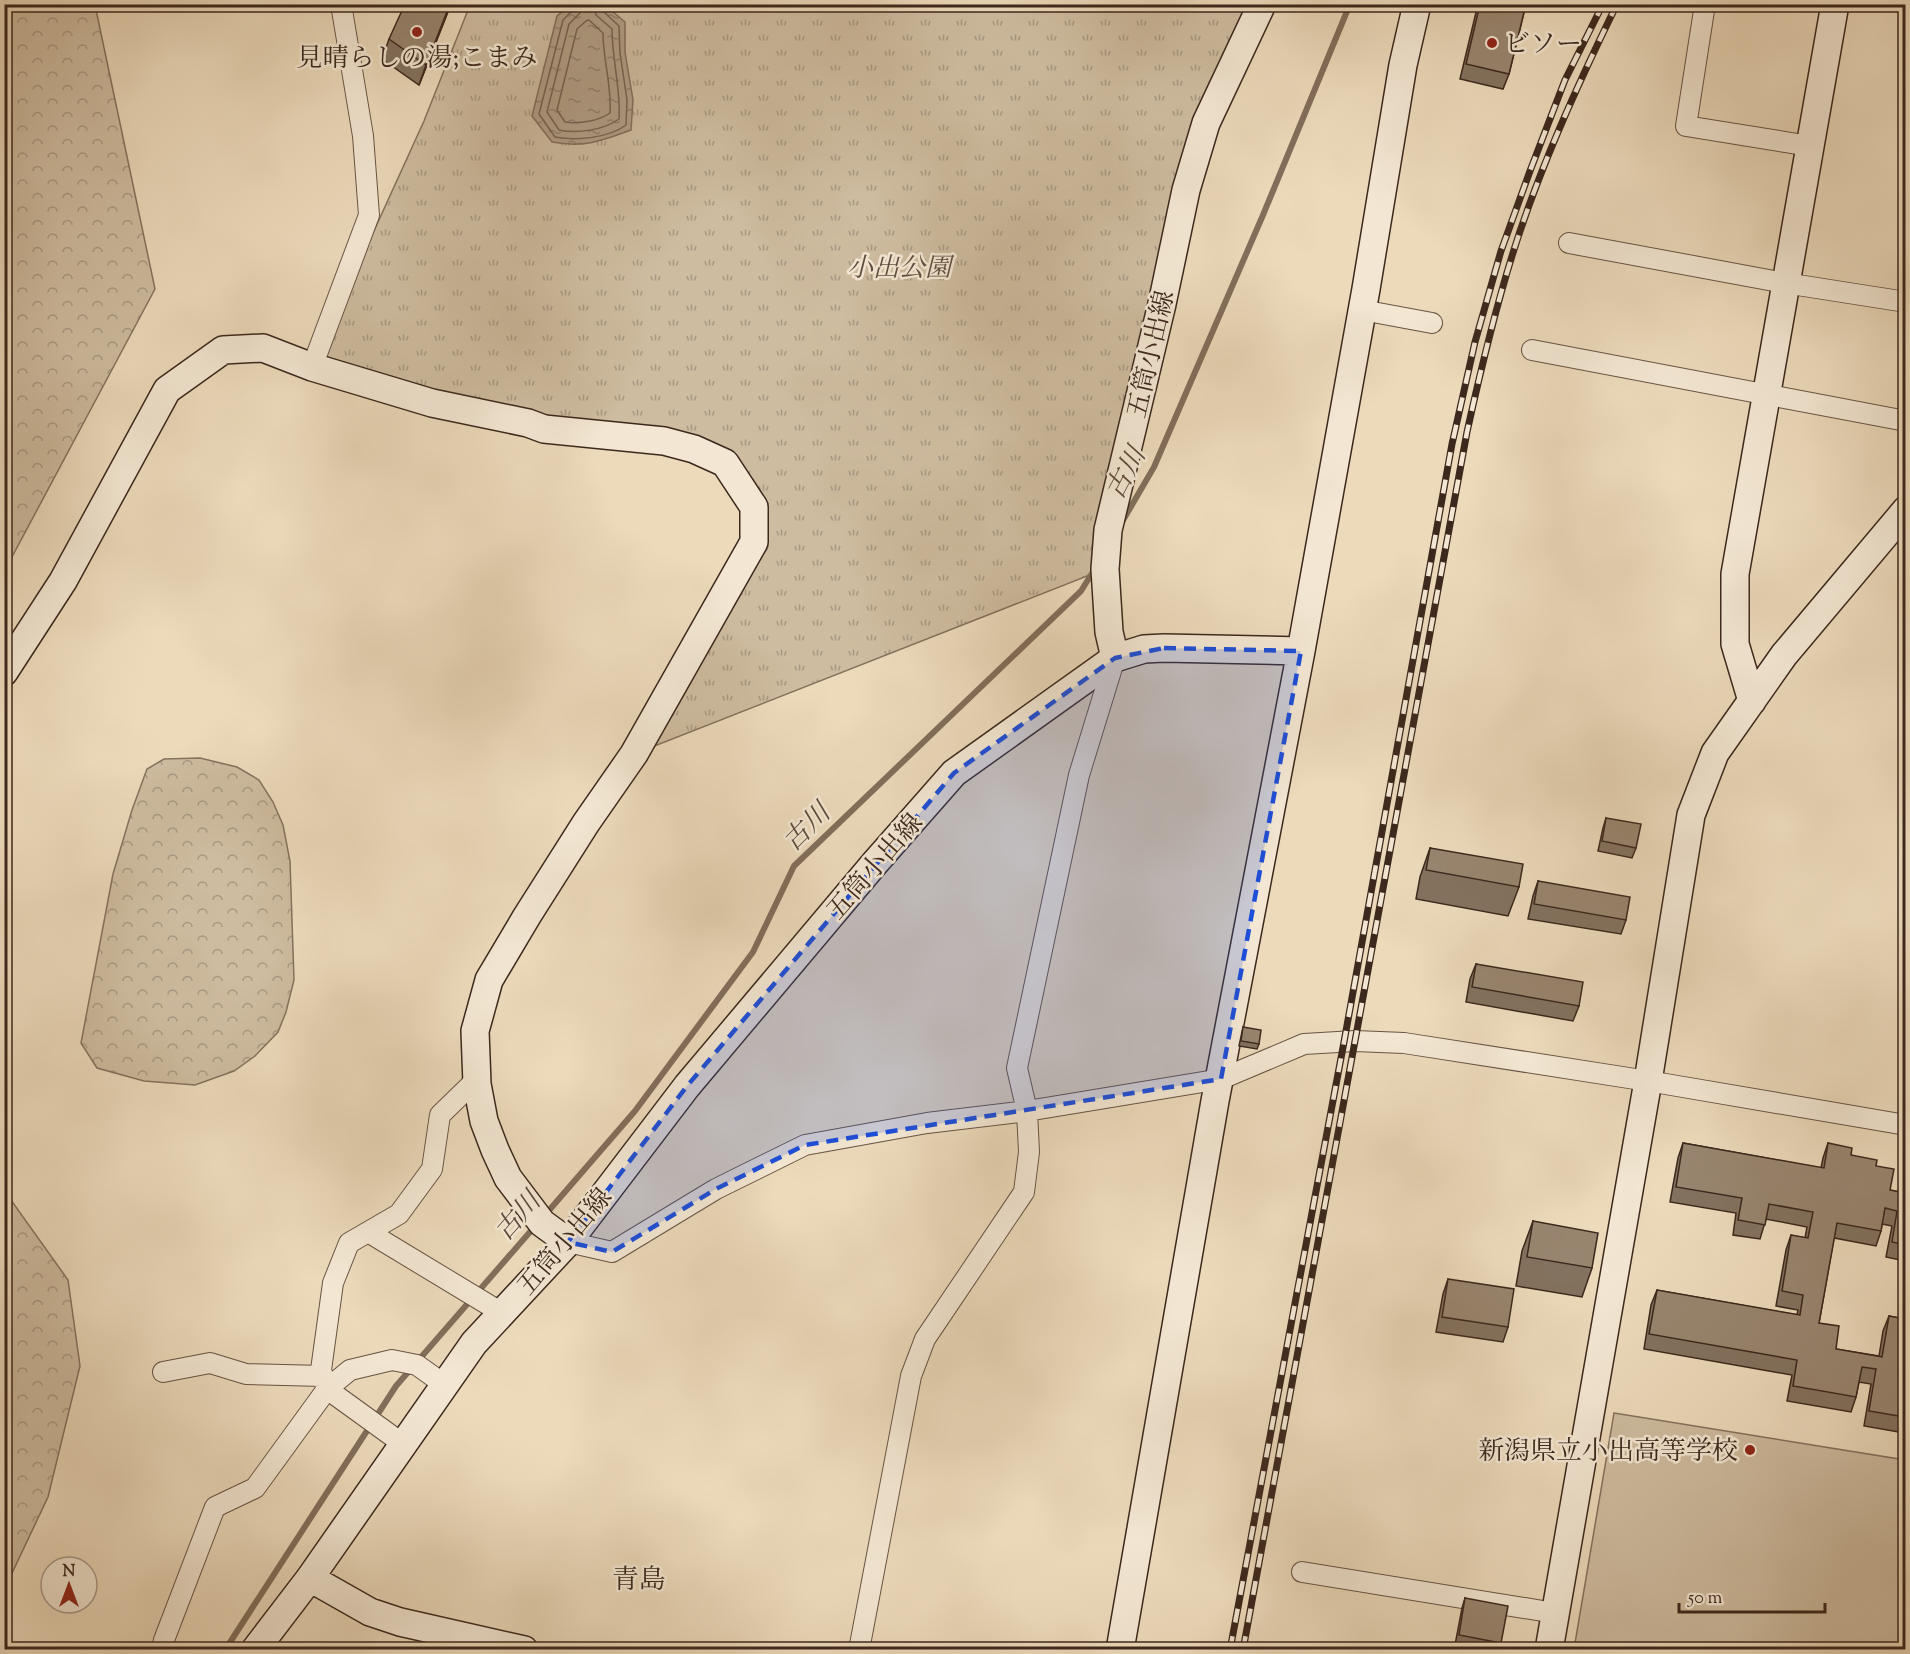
<svg xmlns="http://www.w3.org/2000/svg" width="1910" height="1654" font-family="'Sorts Mill Goudy','Noto Serif JP',serif">
  <defs>
    <pattern id="grass-tufts" width="24" height="20" patternUnits="userSpaceOnUse" patternTransform="scale(1.5)"><rect width="24" height="20" fill="#cebca0"/><path d="M3 7l-1-3M5 7V3M7 7l1-3M15 17l-1-3M17 17v-4M19 17l1-3" fill="none" stroke="#a89982"/></pattern>
    <pattern id="forest-crowns" width="20" height="18" patternUnits="userSpaceOnUse" patternTransform="scale(1.5)"><rect width="20" height="18" fill="#cebca0"/><path d="M2 6a3 3 0 1 1 6 0M12 15a3 3 0 1 1 6 0" fill="none" stroke="#a89982"/></pattern>
    <pattern id="water-ripples" width="26" height="14" patternUnits="userSpaceOnUse" patternTransform="scale(1.5)"><rect width="26" height="14" fill="#b09d85"/><path d="M2 4q2-2 4 0t4 0M15 11q2-2 4 0t4 0" fill="none" stroke="#90806c"/></pattern>
  </defs>
  <rect width="100%" height="100%" fill="#ecdabb"/>
  <filter id="stains"><feTurbulence type="fractalNoise" baseFrequency=".00333" numOctaves="4"/><feColorMatrix values="0 0 0 0 .2 0 0 0 0 .09 0 0 0 0 .02 0 0 0 .5 -.17"/></filter>
  <radialGradient id="worn" r=".72"><stop offset=".6" stop-color="#630" stop-opacity="0"/><stop offset="1" stop-color="#630" stop-opacity=".3"/></radialGradient>
  <path fill="url(#grass-tufts)" stroke="#85725e" stroke-width="1.5" d="M 470,5 L 1262,5 L 1206,123 L 1105,569 L 634,754 L 754,542 L 725,463 L 312,367 L 424,121 Z"/>
  <path fill="url(#forest-crowns)" stroke="#85725e" stroke-width="1.5" d="M 5,4 L 95,5 L 155,289 L 5,570 Z
    M 200,758 L 237,767 L 259,780 L 273,802 L 283,825 L 290,861 L 294,980 L 286,1012 L 278,1032 L 255,1056 L 234,1071 L 195,1085 L 144,1081 L 97,1068 L 81,1043 L 113,874 L 132,810 L 147,769 L 164,759 Z
    M 5,1197 L 11,1200 L 68,1280 L 80,1366 L 48,1497 L 5,1588 Z"/>
  <path fill="#cebca0" stroke="#85725e" stroke-width="1.5" d="M 1614,1413 L 1905,1460 L 1905,1649 L 1574,1649 Z"/>
  <path fill="url(#water-ripples)" stroke="#826e5b" stroke-width="1.5" d="M 570,5 L 605,5 L 625,22 L 625,52 L 633,100 L 631,130 C 601,141 584,148 552,142 L 532,116 L 557,16 Z"/>
  <g fill="none" stroke-linecap="round" stroke-linejoin="round">
    <path stroke="#766251" stroke-width="1.5" d="M 574,4 L 573,10 L 563,20 L 539,114 L 555,137 C 576,141 609,138 626,125 L 627,100 L 620,53 L 619,26 L 603,11 L 601,4
      M 581,4 L 580,13 L 569,24 L 547,112 L 559,130 C 577,134 604,130 619,119 C 621,89 612,60 612,29 L 596,15 L 594,4
      M 589,20 L 603,33 C 603,60 612,87 610,113 C 599,121 579,124 565,122 L 557,110 L 577,29 L 586,21 Z"/>
    <path stroke="#826e5b" stroke-width="6" d="M 1122,522 L 1154,467 L 1263,215 L 1350,4
      M 545,1215 L 635,1111 L 753,952 L 794,866 L 1081,591 L 1096,567
      M 225,1650 L 396,1386 L 536,1225"/>
    <g stroke="#685444" stroke-width="22">
      <path id="street" d="M 1705,4 L 1686,126 L 1810,146
        M 1569,243 L 1785,283 L 1906,302
        M 1362,310 L 1432,323
        M 1532,350 L 1906,421
        M 312,367 L 369,215 L 363,136 L 341,4
        M 477,1079 L 440,1115 L 432,1169 L 399,1214 L 368,1232 L 502,1313
        M 368,1232 L 349,1243 L 333,1283 L 321,1370 L 327,1389 L 403,1444
        M 568,1242 L 612,1252 L 716,1189 L 805,1145 L 927,1123 L 1027,1111 L 1221,1079 L 1304,1044 L 1355,1041 L 1404,1043 L 1648,1081 L 1906,1125
        M 163,1372 L 210,1363 L 246,1374 L 323,1376
        M 1302,1572 L 1555,1613
        M 162,1650 L 164,1640 L 215,1507 L 255,1488 L 327,1389 L 350,1370 L 392,1360 L 417,1365 L 445,1385
        M 859,1650 L 911,1376 L 925,1339 L 1024,1192 L 1029,1152 L 1027,1111 L 1017,1068 L 1079,775 L 1115,658"/>
    </g>
    <g stroke="#3c281d" stroke-width="30">
      <path id="secondary" d="M 1115,658 L 1109,632 L 1105,569 L 1108,530 L 1162,304 L 1186,190 L 1206,123 L 1262,4
        M 4,672 L 63,581 L 167,390 L 223,350 L 263,348 L 312,367 L 432,403 L 528,423 L 544,429 L 664,441 L 694,449 L 725,463 L 754,507 L 754,542 L 634,754 L 586,823 L 527,916 L 489,980 L 475,1031 L 477,1084 L 484,1121 L 495,1150 L 508,1178 L 542,1223 L 568,1242
        M 1752,701 L 1735,644 L 1735,574 L 1835,4
        M 310,1578 L 370,1612 L 400,1622 L 524,1650
        M 255,1650 L 310,1578 L 474,1343 L 568,1242 L 687,1086 L 874,864 L 954,773 L 1115,658 L 1144,649 L 1164,648 L 1301,651
        M 1120,1650 L 1215,1101 L 1301,651 L 1366,289 L 1403,65 L 1417,4
        M 1549,1650 L 1648,1081 L 1691,815 L 1715,753 L 1784,655 L 1906,510"/>
    </g>
    <use href="#street" stroke="#f3e7d3" stroke-width="20"/>
    <use href="#secondary" stroke="#f3e7d3" stroke-width="27"/>
    <g stroke="#3c281d" stroke-width="7">
      <path id="rail" d="M 1230,1650 L 1344,1042 L 1452,444 L 1475,342 L 1501,251 L 1530,171 L 1565,80 L 1603,4
        M 1243,1650 L 1467,432 C 1480,373 1494,314 1512,256 C 1539,169 1577,86 1617,4"/>
    </g>
    <use href="#rail" stroke="#f3e7d3" stroke-width="4.5" stroke-dasharray="14" stroke-linecap="butt"/>
  </g>
  <path fill="#83725f" stroke="#3c281d" stroke-width="1.5" d="M 451,4 L 419,85 L 382,59 L 389,39 Z
    M 1478,4 L 1526,4 L 1509,74 L 1503,89 L 1460,79 Z
    M 1606,818 L 1636,848 L 1632,858 L 1598,851 L 1603,828 Z
    M 1430,848 L 1519,887 L 1508,916 L 1416,899 L 1420,877 Z
    M 1538,881 L 1626,920 L 1621,934 L 1528,919 L 1533,896 Z
    M 1476,964 L 1579,1006 L 1573,1021 L 1466,1002 L 1470,979 Z
    M 1243,1027 L 1259,1044 L 1257,1049 L 1239,1046 Z
    M 1683,1143 L 1821,1168 L 1823,1158 L 1828,1143 L 1851,1155 L 1876,1166 L 1890,1190 L 1898,1192 L 1904,1172 L 1905,1172 L 1905,1261 L 1886,1257 L 1892,1226 L 1882,1224 L 1881,1231 L 1876,1246 L 1834,1238 L 1819,1323 L 1836,1349 L 1879,1356 L 1883,1331 L 1889,1316 L 1905,1319 L 1905,1433 L 1864,1426 L 1871,1384 L 1859,1382 L 1856,1397 L 1851,1412 L 1787,1401 L 1792,1375 L 1644,1349 L 1651,1305 L 1657,1290 L 1797,1315 L 1798,1310 L 1776,1306 L 1786,1250 L 1791,1235 L 1805,1238 L 1807,1227 L 1766,1219 L 1760,1239 L 1733,1235 L 1736,1213 L 1670,1202 L 1678,1158 Z
    M 1533,1221 L 1592,1268 L 1582,1297 L 1516,1286 L 1522,1251 Z
    M 1448,1279 L 1508,1327 L 1503,1342 L 1436,1332 L 1443,1294 Z
    M 1465,1598 L 1501,1643 L 1499,1650 L 1479,1650 L 1455,1645 L 1462,1608 Z"/>
  <path fill="#6a5d4e" stroke="#3c281d" stroke-width="1.5" d="M 450,4 L 451,4 L 419,85 L 426,65 Z"/>
  <path fill="#98856f" stroke="#3c281d" stroke-width="1.5" d="M 405,4 L 450,4 L 426,65 L 389,39 Z
    M 1480,4 L 1526,4 L 1509,74 L 1466,64 Z
    M 1606,818 L 1641,824 L 1636,848 L 1602,841 Z
    M 1430,848 L 1523,864 L 1519,887 L 1426,870 Z
    M 1538,881 L 1630,897 L 1626,920 L 1534,904 Z
    M 1476,964 L 1583,982 L 1579,1006 L 1472,987 Z
    M 1243,1027 L 1261,1030 L 1259,1044 L 1241,1041 Z
    M 1683,1143 L 1824,1168 L 1828,1143 L 1852,1148 L 1851,1155 L 1877,1160 L 1876,1166 L 1894,1169 L 1890,1190 L 1900,1192 L 1904,1172 L 1905,1172 L 1905,1245 L 1892,1242 L 1897,1211 L 1885,1208 L 1881,1231 L 1837,1223 L 1819,1323 L 1839,1326 L 1836,1349 L 1882,1357 L 1889,1316 L 1905,1319 L 1905,1417 L 1869,1411 L 1876,1369 L 1862,1367 L 1856,1397 L 1793,1386 L 1797,1360 L 1649,1334 L 1657,1290 L 1800,1315 L 1803,1295 L 1782,1291 L 1791,1235 L 1808,1238 L 1813,1212 L 1769,1204 L 1765,1225 L 1738,1220 L 1742,1198 L 1676,1187 Z
    M 1533,1221 L 1598,1233 L 1592,1268 L 1527,1257 Z
    M 1448,1279 L 1514,1289 L 1508,1327 L 1442,1317 Z
    M 1465,1598 L 1508,1606 L 1501,1643 L 1459,1635 Z"/>
  <path fill="#1d4ed8" fill-opacity="0.2" stroke="#1d4ed8" stroke-width="4.5" stroke-dasharray="12 8" stroke-linejoin="round" d="M 1164,648 L 1301,651 L 1221,1079 L 805,1145 L 716,1189 L 612,1252 L 568,1242 L 687,1086 L 954,773 L 1115,658 Z"/>
  <g fill="#8f2418" stroke="#f3e7d3" stroke-width="2">
    <circle cx="417" cy="32" r="6"/>
    <circle cx="1492" cy="43" r="6"/>
    <circle cx="1750" cy="1450" r="6"/>
  </g>
  <g text-anchor="middle" stroke-width="5" stroke-linejoin="round" paint-order="stroke">
    <g font-size="26" fill="#3c281d" stroke="#f3e7d3" text-anchor="start">
      <text x="1504" y="52">ビソー</text>
      <text x="417" y="66" text-anchor="middle">見晴らしの湯;こまみ</text>
      <text x="1738" y="1459" text-anchor="end">新潟県立小出高等学校</text>
    </g>
    <g font-size="26" font-style="italic" fill="#604d3e" stroke="#f3e7d3">
      <text x="899" y="276">小出公園</text>
    </g>
    <g font-size="26" fill="#3c281d" stroke="#f3e7d3">
      <text transform="translate(1150 354) rotate(-77)" y="9">五筒小出線</text>
      <text transform="translate(874 866) rotate(-49)" y="9">五筒小出線</text>
      <text transform="translate(564 1241) rotate(-50)" y="9">五筒小出線</text>
    </g>
    <g font-size="27" font-style="italic" fill="#5f4b3c" stroke="#f3e7d3">
      <text transform="translate(1125 473) rotate(-62)" y="9">古川</text>
      <text transform="translate(806 827) rotate(-45)" y="9">古川</text>
      <text transform="translate(517 1216) rotate(-49)" y="9">古川</text>
    </g>
    <g font-size="27" fill="#3c281d" stroke="#f3e7d3">
      <text x="639" y="1588">青島</text>
    </g>
  </g>
  <rect width="1910" height="1654" fill="none" stroke="#ecdabb" stroke-width="24"/>
  <rect x="6" y="6" width="1898" height="1642" fill="none" stroke="#3c281d" stroke-width="3"/>
  <rect x="12" y="12" width="1886" height="1630" fill="none" stroke="#3c281d" stroke-width="1.5"/>
  <g transform="translate(69 1585)"><circle r="28" fill="#f3e7d3" stroke="#aa9b8a" stroke-width="1.5"/>
  <path d="M0-4.5L10 22L0 15L-10 22Z" fill="#8f2418"/>
  <text y="-9" font-size="16" font-weight="bold" text-anchor="middle" fill="#3c281d">N</text>
  </g>
  <path d="M1679 1603v9h146v-9" fill="none" stroke="#3c281d" stroke-width="3"/>
  <text x="1688" y="1603" font-size="18" fill="#3c281d" stroke="#f3e7d3" stroke-width="4.5" paint-order="stroke">50 m</text>
  <rect width="100%" height="100%" filter="url(#stains)"/>
  <rect width="100%" height="100%" fill="url(#worn)"/>
</svg>
